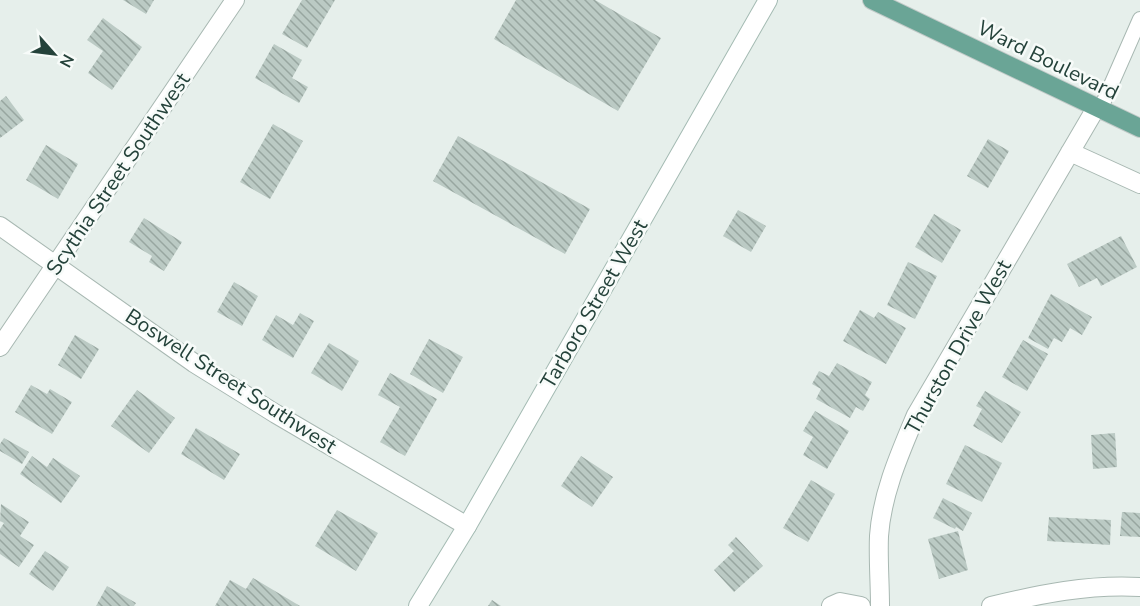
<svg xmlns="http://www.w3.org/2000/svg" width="1140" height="606" font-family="'Nunito Sans',sans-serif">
  <defs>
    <pattern id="building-back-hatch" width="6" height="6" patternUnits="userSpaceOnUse" patternTransform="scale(1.5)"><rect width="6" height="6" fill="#bbcac4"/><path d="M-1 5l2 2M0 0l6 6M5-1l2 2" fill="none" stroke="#98a6a0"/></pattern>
  </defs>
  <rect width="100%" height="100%" fill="#e6efeb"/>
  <path fill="url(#building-back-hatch)" d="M 123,0 L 154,0 L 146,14 Z
    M 302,0 L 335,0 L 307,48 L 282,34 Z
    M 516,0 L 595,0 L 661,38 L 618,111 L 494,39 Z
    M 103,18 L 142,47 L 112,90 L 88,73 L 103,51 L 87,40 Z
    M 274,44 L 302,60 L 292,78 L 308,87 L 299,103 L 255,78 Z
    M 6,96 L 24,120 L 0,138 L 0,101 Z
    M 273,124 L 303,141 L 270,199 L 240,182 Z
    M 458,136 L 590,209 L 565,254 L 433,181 Z
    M 988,139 L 1009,151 L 988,188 L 967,176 Z
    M 46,145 L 78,164 L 58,199 L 26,180 Z
    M 738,210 L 766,226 L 751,252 L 723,236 Z
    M 934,214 L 961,230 L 942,263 L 915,247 Z
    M 144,218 L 182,242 L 164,271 L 149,262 L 152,256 L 129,242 Z
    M 1121,236 L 1137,267 L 1101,286 L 1097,278 L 1079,287 L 1067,264 Z
    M 908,262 L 937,276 L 915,319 L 887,305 Z
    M 234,282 L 258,296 L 242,326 L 217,312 Z
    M 1051,294 L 1092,317 L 1082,335 L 1070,328 L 1062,342 L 1054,338 L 1048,349 L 1028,338 Z
    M 860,310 L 874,318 L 878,312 L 906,328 L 886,364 L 843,341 Z
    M 300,313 L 314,321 L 293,358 L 262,340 L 276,315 L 293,325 Z
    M 75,335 L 99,349 L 81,379 L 58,365 Z
    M 429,339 L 463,357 L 443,393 L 410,374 Z
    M 1023,340 L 1048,354 L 1027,391 L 1002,377 Z
    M 329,343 L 359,361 L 342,391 L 311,373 Z
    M 837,363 L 872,382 L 865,395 L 870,399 L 863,411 L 856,407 L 850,418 L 816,399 L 821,389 L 812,384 L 819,371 L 829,376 Z
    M 390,373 L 437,399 L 405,456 L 380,442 L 400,407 L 378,395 Z
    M 31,385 L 47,394 L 50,389 L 72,402 L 52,434 L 15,412 Z
    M 137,390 L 175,418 L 149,453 L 111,426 Z
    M 985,391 L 1021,412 L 1002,443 L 973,426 L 982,409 L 976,406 Z
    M 815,411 L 849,431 L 827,469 L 803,455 L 813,437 L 803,431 Z
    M 196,428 L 240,454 L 224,480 L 181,454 Z
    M 1115,433 L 1117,467 L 1093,469 L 1091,435 Z
    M 4,438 L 29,452 L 22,464 L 0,451 L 0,444 Z
    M 965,445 L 1002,463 L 982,502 L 946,484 Z
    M 32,456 L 47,467 L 53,458 L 80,476 L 61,503 L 20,474 Z
    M 581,456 L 613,477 L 592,507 L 561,486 Z
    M 811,480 L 835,494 L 808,542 L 783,528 Z
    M 943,498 L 972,513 L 963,531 L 956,527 L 955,529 L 933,518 Z
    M 1,504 L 29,522 L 20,536 L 34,545 L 19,567 L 0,554 L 0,529 L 4,523 L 0,521 Z
    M 337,510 L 378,533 L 356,571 L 315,546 Z
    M 1122,512 L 1140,513 L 1140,537 L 1120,536 Z
    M 1049,517 L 1111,520 L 1110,545 L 1047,541 Z
    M 958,531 L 968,570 L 939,579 L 928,539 Z
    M 736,537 L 763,566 L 734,592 L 714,570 L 734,551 L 728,545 Z
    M 45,551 L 69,567 L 53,591 L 29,574 Z
    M 253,578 L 300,606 L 215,606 L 230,580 L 246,589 Z
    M 107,586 L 136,603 L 134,606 L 96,606 Z
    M 492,600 L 501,606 L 488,606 Z"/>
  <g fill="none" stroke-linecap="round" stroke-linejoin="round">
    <g stroke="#a8b8b2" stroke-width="16">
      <path id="lane" d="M 1100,110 L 1140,19"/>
    </g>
    <g stroke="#a8b8b2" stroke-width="20">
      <path id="street" d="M 1070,152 L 1140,184
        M 0,226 L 194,363 L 276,414 L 467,526
        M 0,347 L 235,0
        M 831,606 L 840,602 L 861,606
        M 880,606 C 880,583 878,559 879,536 C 882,493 900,453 916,415 L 1096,108
        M 991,606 C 1040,594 1089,584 1140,587"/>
    </g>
    <g stroke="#a4bbb3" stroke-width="20">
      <path id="secondary" d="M 418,606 L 467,526 L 768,0"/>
    </g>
    <g stroke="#c2cac8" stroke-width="20">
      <path id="primary" d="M 872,0 L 1140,128"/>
    </g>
    <use href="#lane" stroke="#fff" stroke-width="14"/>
    <use href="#street" stroke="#fff" stroke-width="18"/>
    <use href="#secondary" stroke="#fff" stroke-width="18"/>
    <use href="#primary" stroke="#6aa596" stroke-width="18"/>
  </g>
  <g text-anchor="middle" stroke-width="5" stroke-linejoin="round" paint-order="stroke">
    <g font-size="21" fill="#24423a" stroke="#f7fbf9">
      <text transform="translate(1048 60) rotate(26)" y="7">Ward Boulevard</text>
      <text transform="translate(118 174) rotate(-56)" y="7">Scythia Street Southwest</text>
      <text transform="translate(594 304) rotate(-60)" y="7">Tarboro Street West</text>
      <text transform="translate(958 347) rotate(-61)" y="7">Thurston Drive West</text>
      <text transform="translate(231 381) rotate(33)" y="7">Boswell Street Southwest</text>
    </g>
  </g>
  <g transform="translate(54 54) rotate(118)" stroke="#f7fbf9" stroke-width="4.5" paint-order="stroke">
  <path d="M0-4.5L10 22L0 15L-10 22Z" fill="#24423a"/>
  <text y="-9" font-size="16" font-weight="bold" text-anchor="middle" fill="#24423a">N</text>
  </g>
</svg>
